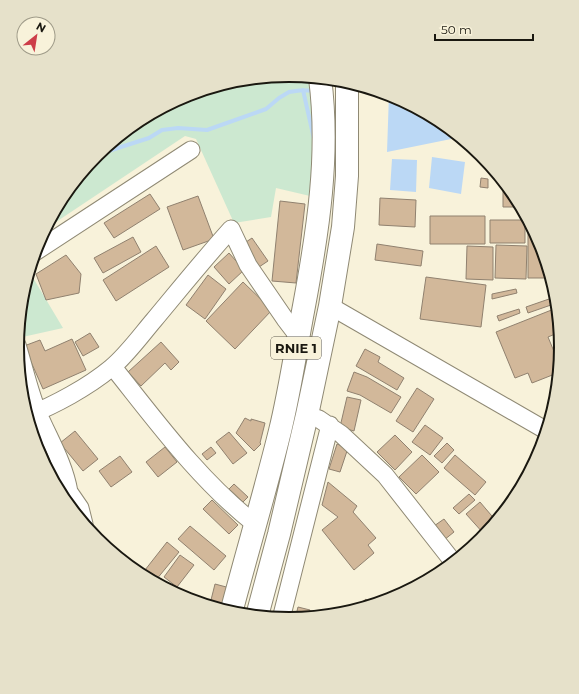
<svg xmlns="http://www.w3.org/2000/svg" width="579" height="694" font-family="Montserrat,sans-serif">
  <rect width="100%" height="100%" fill="#f8f2da"/>
  <path fill="#cce8d0" d="M 290,75 L 325,78 L 310,196 L 276,188 L 271,217 L 234,223 L 196,139 L 185,136 L 44,230 L 63,195 L 97,154 L 138,120 L 185,95 L 237,80 Z
    M 32,276 L 63,328 L 18,338 L 22,294 L 26,281 Z"/>
  <path fill="#bbd8f5" d="M 389,94 L 441,121 L 461,137 L 387,152 Z
    M 432,157 L 465,162 L 461,194 L 429,188 Z
    M 392,159 L 417,160 L 416,192 L 390,190 Z"/>
  <g fill="none" stroke-linecap="round" stroke-linejoin="round">
    <path stroke="#bbd8f5" stroke-width="4" d="M 303,90 L 314,139
      M 96,155 L 149,138 L 162,130 L 178,128 L 207,130 L 266,109 L 279,98 L 289,92 L 303,90 L 313,91"/>
  </g>
  <path fill="#d2b89a" stroke="#90816f" d="M 481,178 L 488,179 L 488,188 L 480,187 Z
    M 503,180 L 516,196 L 522,207 L 503,207 Z
    M 150,194 L 160,209 L 114,238 L 104,223 Z
    M 198,196 L 214,239 L 183,250 L 167,207 Z
    M 380,198 L 416,200 L 415,227 L 379,225 Z
    M 280,201 L 305,204 L 296,283 L 272,281 Z
    M 430,216 L 485,216 L 485,244 L 430,244 Z
    M 490,220 L 525,220 L 525,243 L 490,243 Z
    M 528,224 L 531,224 L 541,243 L 552,278 L 528,278 Z
    M 133,237 L 141,252 L 103,273 L 94,258 Z
    M 252,238 L 268,261 L 259,267 L 243,244 Z
    M 377,244 L 423,251 L 421,266 L 375,260 Z
    M 496,245 L 527,246 L 526,279 L 495,278 Z
    M 156,246 L 169,267 L 116,301 L 103,280 Z
    M 467,246 L 493,247 L 493,280 L 466,279 Z
    M 229,253 L 244,270 L 229,284 L 214,267 Z
    M 66,255 L 81,274 L 79,293 L 46,300 L 36,274 Z
    M 208,275 L 226,289 L 205,319 L 186,305 Z
    M 426,277 L 486,285 L 481,327 L 420,319 Z
    M 243,282 L 272,310 L 235,349 L 206,321 Z
    M 516,289 L 517,293 L 492,299 L 492,294 Z
    M 549,299 L 551,305 L 528,313 L 526,307 Z
    M 519,309 L 520,313 L 499,321 L 497,316 Z
    M 554,309 L 560,322 L 560,332 L 548,337 L 560,366 L 560,372 L 532,383 L 528,373 L 515,378 L 496,332 Z
    M 90,333 L 99,347 L 83,356 L 75,342 Z
    M 72,339 L 86,370 L 43,389 L 24,346 L 40,340 L 45,351 Z
    M 161,342 L 179,362 L 171,370 L 165,363 L 141,386 L 128,372 Z
    M 365,349 L 380,357 L 378,362 L 404,378 L 397,390 L 356,366 Z
    M 354,372 L 367,377 L 401,397 L 391,413 L 360,395 L 347,391 Z
    M 417,388 L 434,399 L 413,432 L 396,421 Z
    M 347,397 L 361,400 L 354,431 L 340,427 Z
    M 245,418 L 251,421 L 251,419 L 265,423 L 260,443 L 261,444 L 254,451 L 236,433 Z
    M 425,425 L 443,438 L 430,455 L 412,442 Z
    M 37,431 L 45,445 L 37,450 L 32,434 Z
    M 75,431 L 98,459 L 83,471 L 60,443 Z
    M 229,432 L 247,453 L 233,464 L 216,442 Z
    M 395,435 L 412,452 L 395,470 L 377,452 Z
    M 447,443 L 454,450 L 442,463 L 434,456 Z
    M 337,444 L 348,448 L 340,472 L 329,469 Z
    M 165,447 L 177,462 L 158,477 L 146,462 Z
    M 211,447 L 216,453 L 207,460 L 202,454 Z
    M 422,455 L 439,472 L 416,494 L 399,477 Z
    M 455,455 L 486,482 L 475,495 L 444,468 Z
    M 120,456 L 132,472 L 111,487 L 99,471 Z
    M 49,470 L 65,486 L 59,492 L 48,471 Z
    M 328,482 L 357,506 L 353,512 L 376,538 L 368,545 L 374,553 L 354,570 L 322,530 L 338,517 L 322,505 Z
    M 234,484 L 248,497 L 243,502 L 229,489 Z
    M 469,494 L 475,500 L 459,514 L 453,508 Z
    M 212,500 L 238,525 L 229,534 L 203,509 Z
    M 480,502 L 497,522 L 484,534 L 466,514 Z
    M 444,519 L 454,532 L 444,540 L 434,526 Z
    M 190,526 L 226,556 L 214,570 L 178,539 Z
    M 167,542 L 179,552 L 156,580 L 145,570 Z
    M 180,555 L 194,565 L 177,587 L 164,577 Z
    M 215,584 L 230,588 L 225,608 L 210,604 Z
    M 366,599 L 371,606 L 356,610 L 355,608 Z
    M 298,607 L 310,610 L 308,618 L 295,619 Z"/>
  <g fill="none" stroke-linecap="round" stroke-linejoin="round">
    <g stroke="#8f8974" stroke-width="19">
      <path id="minor" d="M 35,252 L 191,150
        M 330,306 L 547,431
        M 17,345 C 24,367 29,391 38,413 C 49,439 64,463 69,492 L 62,498
        M 113,367 C 157,422 199,480 255,524
        M 307,415 L 319,419 L 341,434 L 385,475 L 454,563
        M 27,416 C 55,405 88,387 111,368 C 126,356 142,334 154,320 C 179,290 204,259 231,229 L 248,265 L 285,319 L 298,336
        M 69,492 L 80,508 L 84,524
        M 281,619 L 330,425"/>
    </g>
    <g stroke="#8f8974" stroke-width="24">
      <path id="highway" d="M 231,613 C 247,552 265,492 280,431 C 290,390 296,348 304,306 C 318,231 330,154 320,78
        M 257,616 L 279,534 L 307,415 L 330,306 L 343,227 L 347,176 L 347,81"/>
    </g>
    <use href="#minor" stroke="#fff" stroke-width="17"/>
    <use href="#highway" stroke="#fff" stroke-width="22"/>
  </g>
  <g text-anchor="middle" stroke-width="3" stroke-linejoin="round" paint-order="stroke">
    <rect fill="#f8f2da" stroke="#5d594d" stroke-width="1" x="271" y="337" width="50" height="22" rx="3"/>
    <g font-size="13" font-weight="bold" fill="#1a1810">
      <text x="296" y="353">RNIE 1</text>
    </g>
  </g>
  <path d="M0 0H579V694H0ZM24 347a265 265 0 1 1 530 0a265 265 0 1 1-530 0Z" fill="#e6e1ca" fill-rule="evenodd"/>
  <path fill="none" stroke="#1a1810" stroke-width="2" d="M24 347a265 265 0 1 1 530 0a265 265 0 1 1-530 0Z"/>
  <g transform="translate(36 36) rotate(30)"><circle r="19" fill="#f8f2da" stroke="#9f9b89"/>
  <path d="M0-3L7 15L0 10L-7 15Z" fill="#cd3d48"/>
  <text y="-6" font-size="11" font-weight="bold" text-anchor="middle" fill="#1a1810">N</text>
  </g>
  <path d="M435 34v6h98v-6" fill="none" stroke="#1a1810" stroke-width="2"/>
  <text x="441" y="34" font-size="12" fill="#1a1810" stroke="#f8f2da" stroke-width="3" paint-order="stroke">50 m</text>
</svg>
